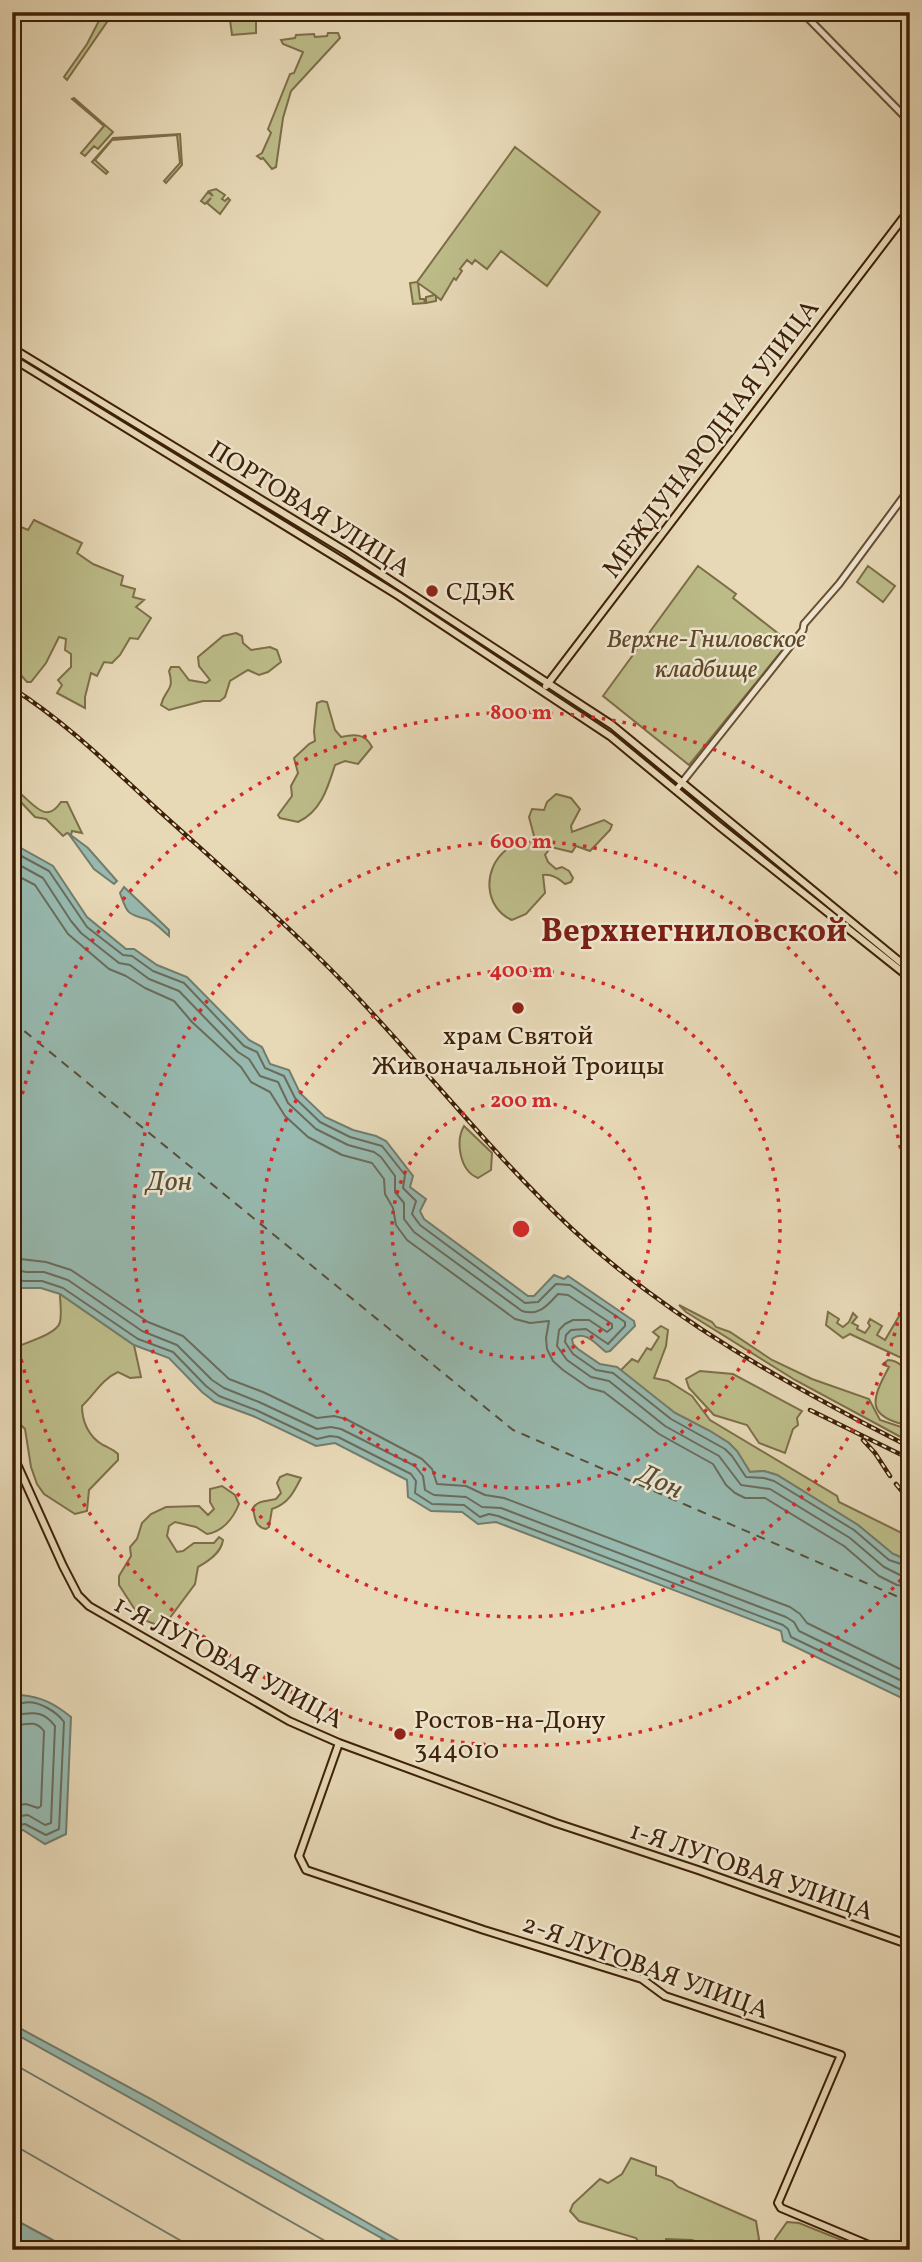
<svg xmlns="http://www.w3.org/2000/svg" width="922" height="2262" font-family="Vollkorn,serif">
  <rect width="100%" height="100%" fill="#e7d8b6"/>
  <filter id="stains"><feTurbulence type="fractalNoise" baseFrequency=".00286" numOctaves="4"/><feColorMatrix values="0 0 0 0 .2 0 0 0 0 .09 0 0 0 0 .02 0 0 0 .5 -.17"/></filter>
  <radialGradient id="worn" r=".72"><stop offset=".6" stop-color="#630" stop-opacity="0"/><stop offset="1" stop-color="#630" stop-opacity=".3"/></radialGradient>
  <path fill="#bcbc89" stroke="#7d6e48" stroke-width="2" d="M 103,13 L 109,19 L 67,80 L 64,77 L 87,44 Z
    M 256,18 L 256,33 L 232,35 L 230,20 Z
    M 328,33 L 338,33 L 340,38 L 291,91 L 283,118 L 276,167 L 272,169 L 263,158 L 261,159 L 257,156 L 262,153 L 271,133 L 268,129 L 290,74 L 294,73 L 303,52 L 283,44 L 281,40 L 295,38 L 296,35 L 314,34 L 315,37 L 327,36 Z
    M 74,98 L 113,132 L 98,149 L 94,146 L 85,156 L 81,153 L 104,126 L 72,99 Z
    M 180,134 L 182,165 L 166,183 L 164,181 L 180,163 L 177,135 L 112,140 L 95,160 L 108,172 L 106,174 L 92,162 L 113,138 Z
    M 515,147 L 600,212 L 547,286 L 501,251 L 487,269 L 475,260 L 472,264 L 467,260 L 460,269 L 462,271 L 456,280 L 454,278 L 441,300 L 436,296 L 436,301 L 426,303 L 426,297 L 435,295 L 418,283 L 420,299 L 424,299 L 425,303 L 413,304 L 410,283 L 417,282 Z
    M 216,189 L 225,195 L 222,199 L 225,201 L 228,198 L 230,200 L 220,214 L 207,203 L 211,198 L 205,204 L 201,201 L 208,192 L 213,196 L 209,191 Z
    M 34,520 L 82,543 L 77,553 L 93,564 L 123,576 L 121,585 L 135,589 L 133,597 L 144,600 L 136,607 L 151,618 L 138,639 L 130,638 L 120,655 L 112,663 L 104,662 L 97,676 L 91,673 L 85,697 L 85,708 L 57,693 L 62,685 L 58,680 L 71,667 L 71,654 L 65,650 L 66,639 L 59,637 L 46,663 L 31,682 L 27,682 L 12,665 L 12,523 L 28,530 Z
    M 698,566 L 736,594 L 733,598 L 789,642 L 689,765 L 603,696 Z
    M 868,566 L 895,586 L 883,602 L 857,582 Z
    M 236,633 L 242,636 L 243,643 L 251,650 L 270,647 L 277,650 L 281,662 L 268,672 L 259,675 L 248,670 L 230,681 L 225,697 L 220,701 L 203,701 L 169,710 L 161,705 C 165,688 175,692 169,671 L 171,667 L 179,667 L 189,680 L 206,683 L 210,680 L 199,666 L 198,657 L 223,636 Z
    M 322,701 L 327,702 L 335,730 L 341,737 C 354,734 365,733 372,747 L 358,764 L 345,761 L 335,765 C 328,787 321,812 298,822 L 280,818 L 278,815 L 292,796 L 291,786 L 298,773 L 294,758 L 309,744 L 315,741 L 314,731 L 317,703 Z
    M 18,794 L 22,795 C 36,807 47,823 61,802 L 67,802 L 82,833 L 72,831 L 71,835 L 67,833 L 63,836 L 46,819 L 35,817 L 18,799 Z
    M 556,794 L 571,798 L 580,809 L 571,826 L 572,832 L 604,820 L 612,825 L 610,830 L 590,851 L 576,846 L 572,852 L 551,847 L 545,855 L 548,862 L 556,869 L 562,867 L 569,871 L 573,878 L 571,882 L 565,884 C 558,878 552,874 543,875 L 545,893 L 526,914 L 512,920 C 484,908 482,869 506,850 C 514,843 522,844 532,841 L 534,836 L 529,817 L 532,809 L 544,810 L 547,802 Z
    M 464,1126 L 492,1153 L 491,1170 L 478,1178 C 460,1171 455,1142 464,1126 Z
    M 60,1294 L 134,1345 L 141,1377 L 130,1378 L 118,1372 C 102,1379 94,1395 82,1406 C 82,1422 89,1437 103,1445 C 109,1448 113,1449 118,1454 L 118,1460 L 89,1490 L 87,1511 L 75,1514 L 44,1494 L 37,1484 L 31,1467 L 25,1429 L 12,1416 L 12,1397 L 19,1397 L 12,1367 L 12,1349 C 23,1343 57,1335 60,1322 C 62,1313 60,1302 60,1294 Z
    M 679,1305 L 712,1322 L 716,1327 L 730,1332 L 772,1360 L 812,1379 L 869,1399 L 880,1420 L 910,1430 L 910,1442 L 795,1380 L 686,1312 Z
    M 910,1307 L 910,1362 L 850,1334 L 843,1338 L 826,1325 L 828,1312 L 839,1319 L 837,1323 L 843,1327 L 849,1322 L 853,1313 L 857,1317 L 852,1323 L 858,1326 L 857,1329 L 865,1333 L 870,1326 L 868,1323 L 870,1319 L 882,1326 L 877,1335 L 885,1340 L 902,1311 Z
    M 661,1326 L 668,1330 L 666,1346 L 654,1378 L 668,1381 L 692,1396 L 710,1420 L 837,1496 L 839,1502 L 910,1537 L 910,1561 L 893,1554 L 858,1525 L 777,1475 L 764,1471 L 750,1472 L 737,1451 L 729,1443 L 710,1431 L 675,1413 L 624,1374 L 621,1370 L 632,1359 L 638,1362 L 647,1348 L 651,1350 L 659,1337 L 653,1332 Z
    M 888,1360 C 917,1362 910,1406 910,1426 C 865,1417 871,1400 889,1367 L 883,1364 Z
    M 700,1371 L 733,1374 L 802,1411 L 797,1418 L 798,1425 L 793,1429 L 785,1453 L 759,1443 L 747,1425 L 714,1415 L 689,1388 L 686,1379 Z
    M 287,1474 L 301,1478 C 294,1492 288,1504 272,1509 L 269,1527 L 266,1529 C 255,1527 255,1518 253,1508 C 258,1500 268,1501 276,1499 L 281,1493 L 277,1483 L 280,1477 Z
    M 222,1486 L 235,1495 L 239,1504 C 233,1519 222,1532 207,1534 L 196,1527 L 175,1522 L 169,1526 L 167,1536 L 177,1552 L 183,1551 L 194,1543 L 214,1543 L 219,1537 L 223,1540 C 221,1553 209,1561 198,1567 L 195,1584 L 163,1627 L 141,1619 L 119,1585 L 119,1576 L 131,1556 L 130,1547 L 137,1539 L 142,1523 L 151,1514 L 166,1507 L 199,1506 L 208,1515 L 214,1509 L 210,1502 L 210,1489 Z
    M 631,2158 L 656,2167 L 656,2175 L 672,2181 L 678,2187 L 756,2221 L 759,2239 L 754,2250 L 719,2250 L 692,2240 L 666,2239 L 665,2250 L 644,2250 L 636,2238 L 579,2221 L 570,2211 L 573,2204 L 600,2179 L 608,2183 L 622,2174 Z
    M 787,2222 L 799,2223 L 854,2245 L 859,2250 L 776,2250 L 775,2239 Z"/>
  <path fill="#97b9af" stroke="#737c6c" stroke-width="2" d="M 68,833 L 88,848 L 117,881 L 114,884 L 94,869 Z
    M 12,843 L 53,866 L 87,917 L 126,949 L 134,949 L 157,965 L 187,977 L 249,1040 L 262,1047 L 270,1064 L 289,1070 L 300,1093 L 325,1117 L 353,1130 L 376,1136 L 386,1141 L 413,1176 L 410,1187 L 426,1199 L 420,1211 L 424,1219 L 528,1296 L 534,1296 L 554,1275 L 564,1279 L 568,1276 L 634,1321 L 635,1326 L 610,1351 L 606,1352 C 596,1344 584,1329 572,1339 L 573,1344 L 578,1349 L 600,1364 L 617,1367 L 675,1413 L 710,1431 L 729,1443 L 737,1451 L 750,1472 L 764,1471 L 777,1475 L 858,1525 L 893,1554 L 910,1561 L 910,1702 L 783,1641 L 781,1631 L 496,1522 L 478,1524 L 462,1512 L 431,1511 L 408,1497 L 407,1480 L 335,1443 L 316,1446 L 253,1416 L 215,1402 L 202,1392 L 169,1358 L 134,1345 L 60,1294 L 41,1288 L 21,1288 L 12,1283 Z
    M 124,887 L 169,930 L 169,936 C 163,931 154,921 146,919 C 126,914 127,912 120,893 Z
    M 21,1695 C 42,1697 55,1704 71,1717 L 66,1834 L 45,1844 L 23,1830 L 12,1833 L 12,1701 Z
    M 12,2024 L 151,2099 L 415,2250 L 403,2250 L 12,2032 Z
    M 12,2218 L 71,2250 L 12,2250 Z"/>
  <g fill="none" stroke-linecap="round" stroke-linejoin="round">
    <path stroke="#6a6c5b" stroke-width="2" d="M 12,851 L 49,871 L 87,927 L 123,955 L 132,956 L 153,971 L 184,983 L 244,1046 L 257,1052 L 265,1068 L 284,1076 L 295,1098 L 320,1122 L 350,1137 L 382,1146 L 405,1175 L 403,1188 L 416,1201 L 412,1214 L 420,1225 L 525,1303 L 538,1302 L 556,1284 L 570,1285 L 625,1322 L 625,1326 L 608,1344 L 586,1329 L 571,1330 L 566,1335 L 565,1342 L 573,1354 L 596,1370 L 613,1373 L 671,1419 L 725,1449 L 732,1456 L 746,1477 L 764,1478 L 774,1481 L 854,1530 L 889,1560 L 910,1567
      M 12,861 L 43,878 L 71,921 L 81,933 L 119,963 L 130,965 L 149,979 L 179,991 L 238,1052 L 249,1059 L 260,1076 L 278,1082 L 288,1103 L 316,1129 L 348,1145 L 374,1152 L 381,1157 L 395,1176 L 395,1192 L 404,1203 L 404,1219 L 414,1232 L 522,1311 C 539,1316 547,1306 558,1294 L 568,1295 L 612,1324 L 612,1328 L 607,1332 L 589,1320 L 573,1320 L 565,1324 L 559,1330 L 557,1346 L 567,1360 L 591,1377 L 609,1381 L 665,1426 L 719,1456 L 741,1485 L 770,1489 L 850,1538 L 884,1567 L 900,1575 L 910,1576
      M 12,873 L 35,885 L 68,934 L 109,969 L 126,976 L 145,988 L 174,1001 L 192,1022 L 241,1067 L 251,1082 L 270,1092 L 285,1116 L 308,1137 L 342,1155 L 372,1163 L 384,1179 L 385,1194 L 393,1208 L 396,1225 L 407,1240 L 515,1319 L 530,1323 L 549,1321 L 546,1338 L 547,1349 L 553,1361 L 563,1370 L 589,1388 L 604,1392 L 659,1434 L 713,1464 L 726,1485 L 735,1493 L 745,1498 L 765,1498 L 844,1546 L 879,1576 L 897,1585 L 910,1587
      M 12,1258 L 46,1262 L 71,1270 L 148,1322 L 183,1336 L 229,1379 L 263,1392 L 317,1418 L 334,1416 L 346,1419 L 422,1459 L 432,1469 L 437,1484 L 466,1486 L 485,1495 L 504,1498 L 790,1607 L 800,1614 L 807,1623 L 910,1674
      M 12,1269 L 26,1272 L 44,1272 L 68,1280 L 142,1331 L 177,1345 L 212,1380 L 224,1388 L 259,1402 L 317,1429 L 331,1427 L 341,1429 L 415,1466 L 423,1476 L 425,1490 L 434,1495 L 466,1497 L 482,1507 L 501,1508 L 786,1617 L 794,1622 L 799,1631 L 910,1685
      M 12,1278 L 23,1281 L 42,1281 L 63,1288 L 138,1339 L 173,1352 L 206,1386 L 219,1396 L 256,1410 L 317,1439 L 330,1436 L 338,1437 L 411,1474 L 416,1481 L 415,1493 L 432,1504 L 464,1505 L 480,1517 L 489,1514 L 498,1516 L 783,1625 L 788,1629 L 791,1637 L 910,1694
      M 12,1707 C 16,1706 19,1704 23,1703 C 37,1699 57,1712 64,1722 L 59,1829 L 46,1835 L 25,1824 L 12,1826
      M 12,1715 C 31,1714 41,1708 55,1726 L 51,1823 L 45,1825 L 28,1815 L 12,1817
      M 12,1726 C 25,1725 35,1719 44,1731 L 41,1806 L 38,1808 L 26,1804 L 12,1806"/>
    <path stroke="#737c6c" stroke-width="2" d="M 12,2063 L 341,2250
      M 12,2144 L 197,2250
      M 378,2250 L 382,2238"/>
    <path stroke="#594e39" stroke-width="2" stroke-dasharray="9 7" stroke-linecap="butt" d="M 12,1021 L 513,1430 L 910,1602"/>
    <g stroke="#684e33" stroke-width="9">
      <path id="minor" d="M 802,12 L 910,122
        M 676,790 L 803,630 L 804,624 L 839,584 L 910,488"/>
    </g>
    <g stroke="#3e2007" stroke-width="10">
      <path id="major" d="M 12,348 L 347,552 L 612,725 L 910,970
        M 12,358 L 399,596 L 610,736 L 719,826 L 910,978
        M 546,686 L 910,209
        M 12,1453 L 63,1566 L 78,1595 L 89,1606 L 289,1721 L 339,1743 L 556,1823 L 698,1870 L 910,1945
        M 339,1743 L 299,1856 L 306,1870 L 484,1930 L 642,1979 L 665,1996 L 841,2055 L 778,2203 L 781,2208 L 881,2250"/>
    </g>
    <use href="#minor" stroke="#efe6d0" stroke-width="5"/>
    <use href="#major" stroke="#e7d8b6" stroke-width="6"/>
    <g stroke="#3e2007" stroke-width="4.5">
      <path id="rail" d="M 12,688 C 66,722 111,767 158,810 C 221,867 286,923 345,984 C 422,1064 490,1152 571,1228 C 670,1320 790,1386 910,1447
        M 810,1410 L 910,1459
        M 863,1440 L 875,1453 L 890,1476
        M 896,1484 L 910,1501"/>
    </g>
    <use href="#rail" stroke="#efe6d0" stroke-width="2" stroke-dasharray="5" stroke-linecap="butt"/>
  </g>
  <g fill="none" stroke="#d62828" stroke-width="3.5" stroke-dasharray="3.5 7">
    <circle cx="521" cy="1229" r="129"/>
    <circle cx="521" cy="1229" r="259"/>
    <circle cx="521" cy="1229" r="388"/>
    <path d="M908 1572A517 517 0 0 1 13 1323M13 1135A517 517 0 0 1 908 886"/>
  </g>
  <g fill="#8f2418" stroke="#efe6d0" stroke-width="2.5">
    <circle cx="432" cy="591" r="7"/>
    <circle cx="518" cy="1008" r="7"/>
    <circle cx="400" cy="1734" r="7"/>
  </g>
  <g text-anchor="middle" stroke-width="5" stroke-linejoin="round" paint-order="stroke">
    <g font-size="26" fill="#3e2007" stroke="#efe6d0">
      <text transform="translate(710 438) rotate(-53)" y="9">МЕЖДУНАРОДНАЯ УЛИЦА</text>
      <text transform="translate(310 508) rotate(32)" y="9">ПОРТОВАЯ УЛИЦА</text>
      <text transform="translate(229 1661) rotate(28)" y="9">1-Я ЛУГОВАЯ УЛИЦА</text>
      <text transform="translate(752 1870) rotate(19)" y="9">1-Я ЛУГОВАЯ УЛИЦА</text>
      <text transform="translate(646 1966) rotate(20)" y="9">2-Я ЛУГОВАЯ УЛИЦА</text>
    </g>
    <g font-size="26" fill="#3e2007" stroke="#efe6d0" text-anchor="start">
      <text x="446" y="600">СДЭК</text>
      <text x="518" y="1044" text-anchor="middle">храм Святой<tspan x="518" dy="30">Живоначальной Троицы</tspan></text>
      <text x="414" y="1728">Ростов-на-Дону<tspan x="414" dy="30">344010</tspan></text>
    </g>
    <g font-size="26" font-style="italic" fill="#5e4728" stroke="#efe6d0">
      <text x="706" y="647">Верхне-Гниловское<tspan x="706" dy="30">кладбище</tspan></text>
    </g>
    <g font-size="28" font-style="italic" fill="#594e39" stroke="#efe6d0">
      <text x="169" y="1190">Дон</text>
      <text transform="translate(661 1480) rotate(25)" y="10">Дон</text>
    </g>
    <g font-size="33" font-weight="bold" fill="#7a1f14" stroke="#efe6d0">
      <text x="694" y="941">Верхнегниловской</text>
    </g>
  </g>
  <circle cx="521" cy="1229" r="10" fill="#d62828" stroke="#efe6d0" stroke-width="3.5"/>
  <g font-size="21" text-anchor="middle" font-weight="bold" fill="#d62828" stroke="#efe6d0" stroke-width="5" stroke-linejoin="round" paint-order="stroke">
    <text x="521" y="719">800 m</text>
    <text x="521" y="848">600 m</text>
    <text x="521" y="977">400 m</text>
    <text x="521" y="1107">200 m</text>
  </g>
  <rect width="922" height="2262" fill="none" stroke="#e7d8b6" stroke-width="42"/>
  <rect x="14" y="14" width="894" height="2234" fill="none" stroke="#3e2007" stroke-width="3.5"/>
  <rect x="21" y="21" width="880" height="2220" fill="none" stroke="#3e2007" stroke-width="2"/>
  <rect width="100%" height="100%" filter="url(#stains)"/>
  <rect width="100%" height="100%" fill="url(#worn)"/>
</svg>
